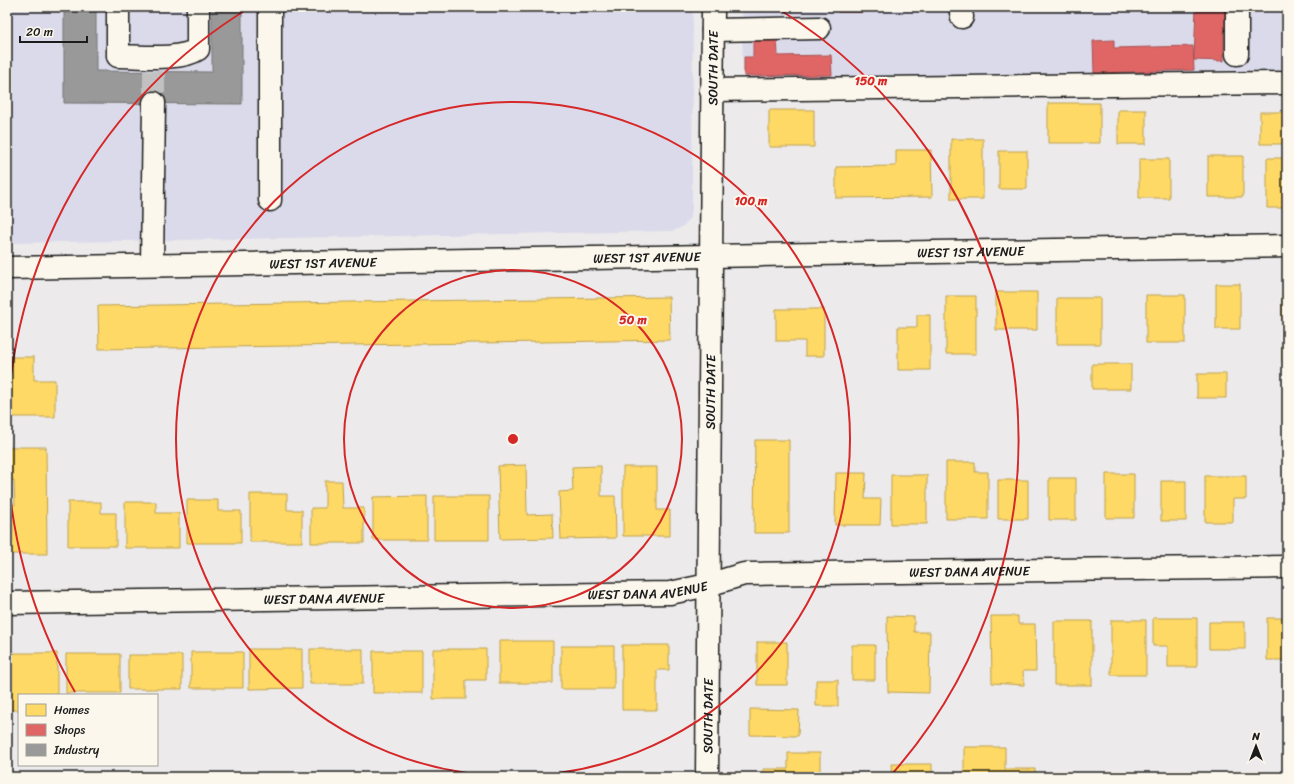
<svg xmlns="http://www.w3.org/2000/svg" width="1294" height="784" font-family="Sriracha,sans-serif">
  <rect width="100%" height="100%" fill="#eceaeb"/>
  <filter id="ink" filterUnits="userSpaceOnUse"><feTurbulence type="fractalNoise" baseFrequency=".025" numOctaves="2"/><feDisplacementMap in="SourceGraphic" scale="8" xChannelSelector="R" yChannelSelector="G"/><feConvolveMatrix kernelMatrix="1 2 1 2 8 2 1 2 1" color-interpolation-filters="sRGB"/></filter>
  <g filter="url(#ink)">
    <path fill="#dbdaea" d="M 7,7 L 693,7 L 692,209 L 690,219 L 682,227 L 673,231 L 7,243 Z
      M 742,7 L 1287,7 L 1287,76 L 743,82 Z"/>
    <path fill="#ffd966" stroke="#bba050" d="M 1285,98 L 1287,98 L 1287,144 L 1260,144 L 1260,112 L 1285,112 Z
      M 1048,103 L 1100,103 L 1100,143 L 1048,143 Z
      M 769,110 L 814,110 L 814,147 L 769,147 Z
      M 1118,110 L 1146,110 L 1146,144 L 1118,144 Z
      M 951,139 L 983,139 L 983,199 L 951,199 Z
      M 896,150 L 931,150 L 932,197 L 836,198 L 836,167 L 896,166 Z
      M 999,151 L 1027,151 L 1027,189 L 999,189 Z
      M 1208,156 L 1243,156 L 1243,197 L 1208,197 Z
      M 1267,158 L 1287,158 L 1287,208 L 1267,208 Z
      M 1139,159 L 1169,159 L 1169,198 L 1139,198 Z
      M 1216,284 L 1240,284 L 1240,329 L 1216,329 Z
      M 996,292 L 1037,292 L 1037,330 L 996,330 Z
      M 1282,292 L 1287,292 L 1287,325 L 1282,325 Z
      M 1146,295 L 1185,295 L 1185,343 L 1146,343 Z
      M 946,296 L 976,296 L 976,354 L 946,354 Z
      M 669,297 L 670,340 L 99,349 L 98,306 Z
      M 1057,298 L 1100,298 L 1100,344 L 1057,344 Z
      M 776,309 L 824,309 L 824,356 L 805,356 L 805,341 L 776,341 Z
      M 917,315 L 930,315 L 930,370 L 898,370 L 898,327 L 917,327 Z
      M 1282,334 L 1287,334 L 1287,362 L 1282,362 Z
      M 7,357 L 34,357 L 34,380 L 55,380 L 55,417 L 7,417 Z
      M 1092,364 L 1131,364 L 1131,389 L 1092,389 Z
      M 1197,374 L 1226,374 L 1226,398 L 1197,398 Z
      M 755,440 L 789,440 L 789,533 L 754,533 Z
      M 7,447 L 46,447 L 47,554 L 7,554 L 7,505 L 15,505 L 14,480 L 7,480 Z
      M 946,462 L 975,462 L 975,472 L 988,472 L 988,519 L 946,519 Z
      M 526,465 L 527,515 L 552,514 L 553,538 L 500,539 L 498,466 Z
      M 601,466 L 601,496 L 615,496 L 616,538 L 561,539 L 559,492 L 573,491 L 572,467 Z
      M 623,467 L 657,467 L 657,510 L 670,510 L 670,536 L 623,536 Z
      M 836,473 L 866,473 L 865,499 L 881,499 L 880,525 L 835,525 Z
      M 1106,474 L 1134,474 L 1134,518 L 1106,518 Z
      M 891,475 L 927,475 L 927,524 L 891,524 Z
      M 1205,476 L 1246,476 L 1246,499 L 1233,499 L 1233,522 L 1205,522 Z
      M 1049,478 L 1076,478 L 1076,520 L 1049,520 Z
      M 998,480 L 1028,480 L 1028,519 L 998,519 Z
      M 325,481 L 342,481 L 343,508 L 364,508 L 364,543 L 311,543 L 311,508 L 325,508 Z
      M 1161,481 L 1186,481 L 1186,521 L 1161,521 Z
      M 250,494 L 287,494 L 287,510 L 302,510 L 302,542 L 250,542 Z
      M 427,496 L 427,540 L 373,540 L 373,497 Z
      M 434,496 L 489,496 L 489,540 L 434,540 Z
      M 187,500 L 218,500 L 218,511 L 241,511 L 241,543 L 187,543 Z
      M 68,502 L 101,502 L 101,513 L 116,513 L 116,546 L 68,546 Z
      M 125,502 L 156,502 L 156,513 L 179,513 L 179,548 L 125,548 Z
      M 887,616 L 914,617 L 914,632 L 930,632 L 929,693 L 888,692 Z
      M 991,616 L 1018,616 L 1018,624 L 1035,624 L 1036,671 L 1023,671 L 1024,685 L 992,683 Z
      M 1153,618 L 1197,618 L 1197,667 L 1168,667 L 1168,646 L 1153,646 Z
      M 1267,618 L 1287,618 L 1287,660 L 1267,660 Z
      M 1111,620 L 1146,620 L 1146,675 L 1111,675 Z
      M 1054,621 L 1092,621 L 1092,685 L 1054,685 Z
      M 1209,622 L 1245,622 L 1245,649 L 1209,649 Z
      M 499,641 L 553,641 L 553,683 L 499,683 Z
      M 757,642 L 787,642 L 787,685 L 757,685 Z
      M 622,645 L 669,645 L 669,670 L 657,670 L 657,710 L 622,710 Z
      M 852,645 L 875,645 L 875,680 L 852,680 Z
      M 561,646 L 614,646 L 614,689 L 561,689 Z
      M 249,649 L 302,649 L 302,688 L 249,689 Z
      M 310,649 L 363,649 L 363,684 L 310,684 Z
      M 433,649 L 486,649 L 486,680 L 466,680 L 466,699 L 433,699 Z
      M 373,651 L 422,651 L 422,693 L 373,693 Z
      M 191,652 L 243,652 L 243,688 L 191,688 Z
      M 7,653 L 57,653 L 57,695 L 19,695 L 19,710 L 7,710 Z
      M 66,654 L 120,654 L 120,693 L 66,693 Z
      M 128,655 L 182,655 L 182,689 L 128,689 Z
      M 816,680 L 838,680 L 838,706 L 816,706 Z
      M 750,709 L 799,710 L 798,736 L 750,735 Z
      M 964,747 L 1005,747 L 1005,769 L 1035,769 L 1035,777 L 964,777 Z
      M 788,753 L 820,753 L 820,777 L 763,777 L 763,769 L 788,769 Z
      M 891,764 L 932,764 L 932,777 L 892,777 Z"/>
    <path fill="#e06666" stroke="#a55050" d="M 838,7 L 864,7 L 864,12 L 838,12 Z
      M 1196,7 L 1231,7 L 1231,32 L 1224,32 L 1224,61 L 1194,60 Z
      M 777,35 L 778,56 L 831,55 L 832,75 L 744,76 L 744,57 L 753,57 L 753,36 Z
      M 1114,40 L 1114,48 L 1193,46 L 1194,70 L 1094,73 L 1093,41 Z"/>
    <path fill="#999" stroke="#747474" d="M 64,7 L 96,7 L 96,71 L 212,72 L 212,7 L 242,7 L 242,104 L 64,103 Z"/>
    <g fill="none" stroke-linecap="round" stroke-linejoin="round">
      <path stroke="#c2c1c2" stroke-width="22" stroke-dasharray="22 11" stroke-linecap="butt" d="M 154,71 L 154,103"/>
      <g stroke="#1c1c1c" stroke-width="25">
        <g id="minor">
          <path d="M 118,7 L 118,56 C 140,56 180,61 198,49 L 198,7"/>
          <path d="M 270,7 L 270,200"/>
          <path d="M 960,7 L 962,17"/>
          <path d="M 1237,7 L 1237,54"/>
          <path d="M 713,30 L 819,28"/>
          <path d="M 711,90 L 1287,83"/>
          <path d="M 152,265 L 154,103"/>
          <path id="s1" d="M 7,268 L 1287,246"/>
          <path id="s2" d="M 7,603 L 670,593 L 708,585 L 744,574 L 1287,567"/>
          <path id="s3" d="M 707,777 L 713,7"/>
        </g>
      </g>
      <use href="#minor" stroke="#fbf7ec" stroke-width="22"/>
    </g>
  </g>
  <g fill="none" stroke="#d62828" stroke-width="2">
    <circle cx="513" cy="439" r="169"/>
    <circle cx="513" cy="439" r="337"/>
    <path d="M75 692A506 506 0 0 1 7 443M7 435A506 506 0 0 1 249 8M777 8A506 506 0 0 1 892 774"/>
  </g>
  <g text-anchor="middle" stroke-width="4" stroke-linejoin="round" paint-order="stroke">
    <g font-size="13" fill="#1c1c1c" stroke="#fbf7ec">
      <text dy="5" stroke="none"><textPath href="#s3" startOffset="709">SOUTH DATE</textPath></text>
      <text dy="5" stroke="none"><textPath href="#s1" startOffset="964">WEST 1ST AVENUE</textPath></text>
      <text dy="5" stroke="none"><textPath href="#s1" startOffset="640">WEST 1ST AVENUE</textPath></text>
      <text dy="5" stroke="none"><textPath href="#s1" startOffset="316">WEST 1ST AVENUE</textPath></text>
      <text dy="5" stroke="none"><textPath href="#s3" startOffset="385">SOUTH DATE</textPath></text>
      <text dy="5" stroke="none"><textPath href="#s2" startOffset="965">WEST DANA AVENUE</textPath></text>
      <text dy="5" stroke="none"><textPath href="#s2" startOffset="641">WEST DANA AVENUE</textPath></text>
      <text dy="5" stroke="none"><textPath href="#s2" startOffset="317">WEST DANA AVENUE</textPath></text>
      <text dy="5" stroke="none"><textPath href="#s3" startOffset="61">SOUTH DATE</textPath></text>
    </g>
  </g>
  <circle cx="513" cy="439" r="6" fill="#d62828" stroke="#fbf7ec" stroke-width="2"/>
  <g font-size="12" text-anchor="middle" font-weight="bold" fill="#d62828" stroke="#fbf7ec" stroke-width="4" stroke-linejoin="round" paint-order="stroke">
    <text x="871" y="85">150 m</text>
    <text x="751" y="205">100 m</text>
    <text x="633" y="324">50 m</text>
  </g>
  <rect width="1294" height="784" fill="none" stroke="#fbf7ec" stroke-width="24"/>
  <rect x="12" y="12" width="1270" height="760" fill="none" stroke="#1c1c1c" stroke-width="1.5" filter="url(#ink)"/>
  <rect x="18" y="694" width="140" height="72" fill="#fbf7ec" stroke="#a29f99"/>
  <rect x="26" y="704" width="20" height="12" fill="#ffd966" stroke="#a29f99"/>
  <text x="54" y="714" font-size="12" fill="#1c1c1c">Homes</text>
  <rect x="26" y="724" width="20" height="12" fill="#e06666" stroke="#a29f99"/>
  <text x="54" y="734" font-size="12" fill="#1c1c1c">Shops</text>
  <rect x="26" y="744" width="20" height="12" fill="#999999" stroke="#a29f99"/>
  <text x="54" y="754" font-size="12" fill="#1c1c1c">Industry</text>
  <g transform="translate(1256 746)" stroke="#fbf7ec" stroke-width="3" paint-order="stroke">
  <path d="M0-3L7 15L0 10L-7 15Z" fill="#1c1c1c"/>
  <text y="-6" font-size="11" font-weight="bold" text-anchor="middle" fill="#1c1c1c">N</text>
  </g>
  <path d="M20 36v6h67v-6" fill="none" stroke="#1c1c1c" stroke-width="2"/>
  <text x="26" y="36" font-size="12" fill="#1c1c1c" stroke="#fbf7ec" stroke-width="3" paint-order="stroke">20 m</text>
</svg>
